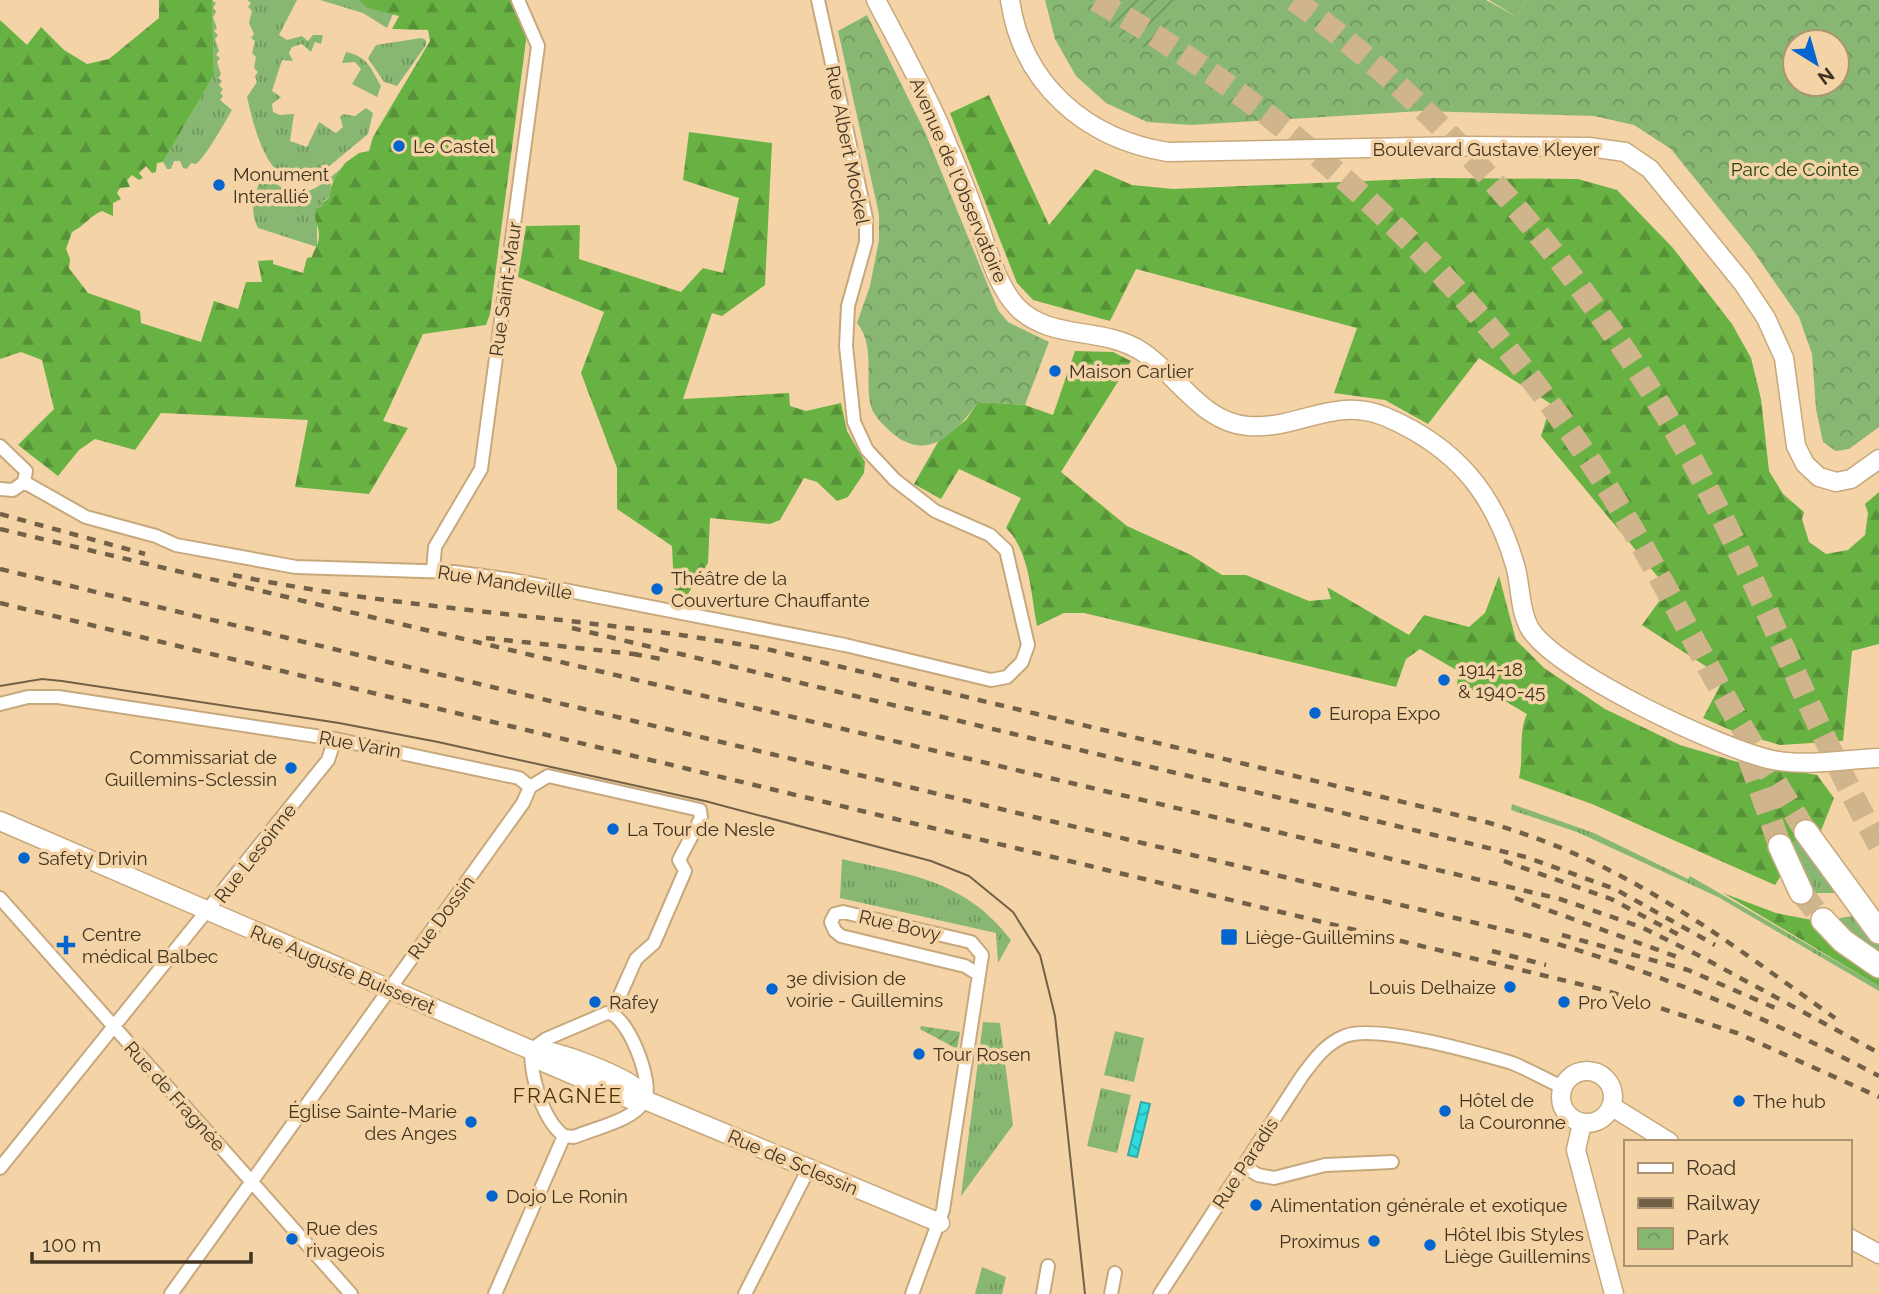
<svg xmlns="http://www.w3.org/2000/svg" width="1879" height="1294" font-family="Raleway,sans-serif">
  <defs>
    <pattern id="grass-tufts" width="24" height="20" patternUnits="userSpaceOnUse" patternTransform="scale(1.75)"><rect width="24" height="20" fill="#88b774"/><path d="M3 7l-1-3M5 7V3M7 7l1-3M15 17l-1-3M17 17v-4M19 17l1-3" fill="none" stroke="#71965f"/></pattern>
    <pattern id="forest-firs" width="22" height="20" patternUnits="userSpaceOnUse" patternTransform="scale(1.75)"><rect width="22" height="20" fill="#68b143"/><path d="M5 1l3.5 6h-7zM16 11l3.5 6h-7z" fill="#579138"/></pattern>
    <pattern id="park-crowns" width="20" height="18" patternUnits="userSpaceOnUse" patternTransform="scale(1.75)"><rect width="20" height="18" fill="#88b774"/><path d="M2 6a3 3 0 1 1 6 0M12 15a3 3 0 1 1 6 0" fill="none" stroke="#71965f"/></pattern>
    <pattern id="garden-furrows" width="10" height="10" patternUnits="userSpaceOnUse" patternTransform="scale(1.75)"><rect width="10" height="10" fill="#88b774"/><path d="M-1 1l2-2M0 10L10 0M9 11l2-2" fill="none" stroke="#71965f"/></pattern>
    <pattern id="water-waves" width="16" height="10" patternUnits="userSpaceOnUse" patternTransform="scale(1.75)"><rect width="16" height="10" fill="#30dbde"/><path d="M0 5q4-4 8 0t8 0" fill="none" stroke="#2ab2b4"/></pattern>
  </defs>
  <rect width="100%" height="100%" fill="#f4d4a7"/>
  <path fill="url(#grass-tufts)" d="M 212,0 L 216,3 L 213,8 L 216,12 L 213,17 L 217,28 L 214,31 L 218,35 L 215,39 L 219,51 L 216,55 L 220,58 L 217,62 L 221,74 L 218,78 L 222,81 L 219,85 L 223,89 L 220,93 L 223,96 L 220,100 L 232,110 C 225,122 205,158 196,164 L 191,163 L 187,169 L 183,168 L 180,161 L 174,161 L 171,169 L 167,169 L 163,162 L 214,75 Z
    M 247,0 L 297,0 L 279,35 L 287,40 L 302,36 L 308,41 L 313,35 L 323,35 L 321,44 L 315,42 L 311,52 L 302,44 L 292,47 L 289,53 L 293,61 L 282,60 L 272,91 L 281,97 L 272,104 L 273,112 L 280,115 L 294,114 L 290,141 L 307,147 L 319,122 L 336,133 L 343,127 L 340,117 L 343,114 L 355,116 L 366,108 L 373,113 L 368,134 L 310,182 C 268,191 254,127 247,97 L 257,82 L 255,76 L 258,72 L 254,68 L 256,57 L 252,53 L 255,41 L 251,38 L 254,34 L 249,23 L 252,11 L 248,7 L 251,3 Z
    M 320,0 L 358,0 L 367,8 L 393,14 L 387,28 L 363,13 Z
    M 421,38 L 426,40 L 426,45 L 397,86 L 384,82 L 368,58 L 376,45 Z
    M 346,52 C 368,57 370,67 381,86 L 377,97 L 352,84 L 361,69 L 355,62 L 342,63 Z
    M 342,168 L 344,171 L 331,183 L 330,198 L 323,201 L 323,206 L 317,208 L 317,247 L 258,228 C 248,208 256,195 262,173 C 270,176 274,183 281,187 C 305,203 324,182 342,168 Z
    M 1512,804 L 1594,833 L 1688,879 L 1690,876 L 1874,983 L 1879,986 L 1879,991 L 1718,897 L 1577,832 L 1511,810 Z
    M 1802,840 L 1839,893 L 1810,893 L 1785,843 Z
    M 842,859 C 911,875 965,880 1011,940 L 998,963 L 996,933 L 840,898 Z
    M 1879,911 L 1879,958 L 1830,920 Z
    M 983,1022 L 1000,1023 L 1013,1125 L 961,1196 Z
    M 1115,1031 L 1144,1038 L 1134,1082 L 1104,1075 Z
    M 1101,1088 L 1131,1095 L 1117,1153 L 1087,1146 Z
    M 982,1267 L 1006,1277 L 1002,1294 L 975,1294 Z"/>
  <path fill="url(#forest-firs)" d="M 159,0 L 212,0 L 214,75 L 163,162 L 157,163 L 156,172 L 152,173 L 146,166 L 139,173 L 143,178 L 139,180 L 132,175 L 127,180 L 130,187 L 120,188 L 117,193 L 121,199 L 113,203 L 113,216 L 102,211 C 90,216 84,226 72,232 L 66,249 L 70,259 L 69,268 L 88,293 L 140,311 L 141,323 L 201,342 L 214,301 L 238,309 L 246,282 L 262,282 L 258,261 L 273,260 L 273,264 L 303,273 L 307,258 L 312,257 C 314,249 319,245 319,235 C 319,223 312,220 317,208 L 323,206 L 323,202 L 330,198 C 329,183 339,173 345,163 L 359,153 L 369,151 L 373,137 L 430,41 L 428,30 L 392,29 L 399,16 L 367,8 L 358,0 L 513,0 L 527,33 L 490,314 L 486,325 L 423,334 L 383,421 L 408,428 L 369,494 L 295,487 L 308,420 L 161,413 L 135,450 L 95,439 L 79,450 L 58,476 L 18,445 L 54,409 L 42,360 L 21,352 L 0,359 L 0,20 L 27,45 L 41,27 L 64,50 L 87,64 L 109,59 L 159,18 Z
    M 989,95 L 1049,225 L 1095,169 L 1132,185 L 1173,189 L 1435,178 L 1578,179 L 1617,190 L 1673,248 L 1732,324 L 1751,358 L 1761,399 L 1769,471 L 1783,494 L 1804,512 L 1802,519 L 1809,542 L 1826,554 L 1848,550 L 1865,535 L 1868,513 L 1865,504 L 1879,492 L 1879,644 L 1852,651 L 1843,741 L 1780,745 L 1735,732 L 1703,718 L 1724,678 L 1642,625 L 1668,589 L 1541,436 L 1551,404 L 1479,358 L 1428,424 L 1385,400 L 1334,393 L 1357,328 L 1136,269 L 1110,321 L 1033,300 L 1017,283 L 950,113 Z
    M 689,132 L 772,143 L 765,285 L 722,316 L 712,313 L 683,399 L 789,393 L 790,406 L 806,411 L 841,403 L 847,431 L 865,462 L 864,473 L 848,497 L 837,501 L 817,482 L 804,478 L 780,520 L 770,524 L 710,518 L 708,563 L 686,597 L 674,589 L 672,546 L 617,509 L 617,468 L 581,373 L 604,312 L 518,277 L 526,226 L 580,225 L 579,259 L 681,292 L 703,268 L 723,273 L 739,198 L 683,180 Z
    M 1075,351 L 1113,352 L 1131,361 L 1061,472 L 1127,526 L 1191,555 L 1222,575 L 1246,575 L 1309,601 L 1331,599 L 1327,587 L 1409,635 L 1424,615 L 1469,627 L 1485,613 L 1499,576 L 1516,640 L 1544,668 L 1605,709 L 1680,745 L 1734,761 L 1817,775 L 1834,798 L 1818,838 L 1785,843 L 1781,875 L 1775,885 L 1592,804 L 1519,778 C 1524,757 1518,732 1527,714 L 1505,701 L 1457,686 L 1458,671 L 1420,649 L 1406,659 L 1396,687 L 1084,613 L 1064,613 L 1037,626 C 1031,595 1030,551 1006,528 L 1021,498 L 959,469 L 941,499 L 914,484 L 938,442 L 966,420 L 978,402 L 1025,405 L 1053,415 Z
    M 1723,893 L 1776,913 L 1812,920 L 1879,974 L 1879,986 Z"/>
  <path fill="url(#park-crowns)" fill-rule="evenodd" d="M 1045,0 L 1486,0 L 1517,17 L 1527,0 L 1879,0 L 1879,427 L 1849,449 L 1836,451 L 1823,442 L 1816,409 L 1812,354 L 1799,317 L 1751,248 L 1671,149 L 1634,125 L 1594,116 L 1421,111 L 1191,125 L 1147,122 L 1106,103 L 1076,76 L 1055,39 ZM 1795,42 L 1837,42 L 1837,84 L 1795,84 Z
    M 867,15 L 925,132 L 998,310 L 1008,322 L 1049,342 L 1025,405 L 978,402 C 956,433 927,464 891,432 C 884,426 874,416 871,407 C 864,380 876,346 857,323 L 870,286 L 879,240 L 879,214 L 838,31 Z"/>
  <path fill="url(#garden-furrows)" d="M 1097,0 L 1182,0 L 1171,9 L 1169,26 L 1159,50 C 1124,46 1109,35 1097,0 Z
    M 921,1026 L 960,1032 L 957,1049 L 920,1029 Z"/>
  <path fill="#88b774" d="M 1489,0 L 1527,0 L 1517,17 Z"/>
  <path fill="url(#water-waves)" stroke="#35a9a6" stroke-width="2" d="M 1141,1102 L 1150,1104 L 1137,1157 L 1128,1155 Z"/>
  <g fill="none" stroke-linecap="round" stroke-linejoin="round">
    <path stroke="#d0b48c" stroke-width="23" stroke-dasharray="23 11" stroke-linecap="butt" d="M 1096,0 C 1294,113 1471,279 1596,470 C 1645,545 1685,625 1728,703 C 1753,747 1780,789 1806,832
      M 1294,0 C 1452,116 1587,276 1684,446 C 1758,575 1807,715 1879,845
      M 1749,758 L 1780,846
      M 1801,892 L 1823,920"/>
    <g stroke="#c7a87c" stroke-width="16">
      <path id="street" d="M 0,446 L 26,471 L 24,482
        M 24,482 L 86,517 L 156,536 L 176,545 L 296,567 L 454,572 L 513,580 L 845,645 L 991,680 L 1007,677 L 1022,662 L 1028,645 L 1006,550 L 990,535 L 935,511 L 895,480 L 867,450 L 854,422 L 846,346 L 848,306 L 866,242 L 866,218 L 818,0
        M 0,489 L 13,490 L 24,482
        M 433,571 L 435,547 L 481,469 L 538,46 L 518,0
        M 0,704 L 28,697 L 58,697 L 335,739 L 519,778 L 530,787
        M 530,787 L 548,776 L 700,810 L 701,818 L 679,860 L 685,871 L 654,943 L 636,959 L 612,1013
        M 0,898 L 351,1294
        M 607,1013 C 627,1012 654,1083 645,1100 C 635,1120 595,1128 574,1137 L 564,1136 C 542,1119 531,1077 531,1050 L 546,1039 Z
        M 1243,1166 L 1258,1175 L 1274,1178 L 1325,1165 L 1392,1162
        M 0,1168 L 328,760 L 335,739
        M 171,1294 L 523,803 L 530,787
        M 495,1294 L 564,1136
        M 745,1294 L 809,1168
        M 912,1294 L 943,1210 L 982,955 L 971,942 L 843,912 L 835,914 L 831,922 L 835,931 L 841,936 L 965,966 L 978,974
        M 1043,1294 L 1048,1266
        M 1111,1294 L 1115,1273
        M 1160,1294 L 1302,1076 C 1314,1060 1325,1044 1345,1036 C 1376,1024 1474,1052 1509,1062 C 1527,1068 1545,1080 1563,1087"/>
    </g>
    <g stroke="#c7a87c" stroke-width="21">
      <path id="secondary" d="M 876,0 C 898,42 921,83 940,126 C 951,154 964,182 974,211 C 986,242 994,282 1017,307 C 1050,341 1102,326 1141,351 C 1177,374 1202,423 1248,426 C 1298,430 1336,395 1386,417 C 1456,447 1494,493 1515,565 C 1521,585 1519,608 1529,627 C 1552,670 1723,750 1773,760 C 1806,767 1846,759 1879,758
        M 1010,0 C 1022,84 1086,139 1168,152 L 1463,146 L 1589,147 L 1625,152 L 1650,169 L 1742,282 L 1766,318 L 1784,358 L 1796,446 L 1805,464 L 1819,477 L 1836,482 L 1851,479 L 1879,459
        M 0,821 L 531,1050 L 541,1061 L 632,1100 L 645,1100 L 940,1223
        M 531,1050 C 552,1047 617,1074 635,1087 C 640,1090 643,1095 645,1100
        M1561 1097a26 26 0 1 1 52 0a26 26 0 1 1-52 0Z
        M 1611,1106 L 1669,1142
        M 1582,1123 L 1576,1150 L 1614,1294
        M 1849,1238 L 1879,1254"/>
    </g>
    <g stroke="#c7a87c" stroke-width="26">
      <path id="highway" d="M 1806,832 L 1879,932
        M 1780,846 L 1801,892
        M 1823,920 L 1843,941 L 1879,966"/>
    </g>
    <use href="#street" stroke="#fff" stroke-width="12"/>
    <use href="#secondary" stroke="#fff" stroke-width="18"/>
    <use href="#highway" stroke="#fff" stroke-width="23"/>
    <path stroke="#726047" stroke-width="2" d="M 0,686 L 42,679 L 62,681 L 339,723 L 438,742 L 705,801 L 931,861 L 969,876 L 1013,912 L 1040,955 L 1055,1016 L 1085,1294"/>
    <path stroke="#726047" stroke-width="4.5" stroke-dasharray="9 9" stroke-linecap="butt" d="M 0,514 L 145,554
      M 0,529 L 1560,899 L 1641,927 L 1696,954 L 1879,1053
      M 0,569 L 1526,935 C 1650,969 1765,1016 1879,1076
      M 233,575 C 411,612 593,616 771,650 L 1486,822 C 1626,861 1719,936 1835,1018
      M 0,603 L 1604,990 L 1737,1033 L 1879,1097
      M 572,628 L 1526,857 L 1615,889 L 1715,945
      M 486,638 L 643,655
      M 633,654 L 667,660
      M 1504,861 L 1611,899 L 1681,936
      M 1515,898 L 1683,959
      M 1562,935 L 1688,970 L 1780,1010
      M 1492,951 L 1546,965"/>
  </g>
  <g fill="#0365cd" stroke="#f4d4a7" stroke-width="2.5">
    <circle cx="399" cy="146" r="7"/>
    <circle cx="219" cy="185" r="7"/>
    <circle cx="1055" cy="371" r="7"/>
    <circle cx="657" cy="589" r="7"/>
    <circle cx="1444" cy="680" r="7"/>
    <circle cx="1315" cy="713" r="7"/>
    <circle cx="291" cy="768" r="7"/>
    <circle cx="613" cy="829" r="7"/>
    <circle cx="24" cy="858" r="7"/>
    <rect x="1220" y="928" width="18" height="18" rx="3.5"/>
    <path d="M62.5 934.5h7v7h7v7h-7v7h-7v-7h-7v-7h7z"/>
    <circle cx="1510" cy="987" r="7"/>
    <circle cx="772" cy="989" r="7"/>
    <circle cx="595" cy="1002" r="7"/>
    <circle cx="1564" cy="1002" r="7"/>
    <circle cx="919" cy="1054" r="7"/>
    <circle cx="1739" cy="1101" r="7"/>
    <circle cx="1445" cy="1111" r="7"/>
    <circle cx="471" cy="1122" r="7"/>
    <circle cx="492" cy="1196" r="7"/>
    <circle cx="1256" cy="1205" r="7"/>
    <circle cx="292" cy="1239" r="7"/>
    <circle cx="1374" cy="1241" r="7"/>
    <circle cx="1430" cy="1245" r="7"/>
  </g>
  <g text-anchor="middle" stroke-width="7" stroke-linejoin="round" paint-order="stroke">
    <g font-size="19" fill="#413422" stroke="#f4d4a7">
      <text transform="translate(848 145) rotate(79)" y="7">Rue Albert Mockel</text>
      <text x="1486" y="156">Boulevard Gustave Kleyer</text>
      <text transform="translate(959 180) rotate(67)" y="7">Avenue de l'Observatoire</text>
      <text transform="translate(505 289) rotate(-82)" y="7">Rue Saint-Maur</text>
      <text transform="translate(505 582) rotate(9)" y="7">Rue Mandeville</text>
      <text transform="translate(360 744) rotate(10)" y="7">Rue Varin</text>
      <text transform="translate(255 853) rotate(-52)" y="7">Rue Lesoinne</text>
      <text transform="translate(441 917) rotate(-54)" y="7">Rue Dossin</text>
      <text transform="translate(900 925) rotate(13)" y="7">Rue Bovy</text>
      <text transform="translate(343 969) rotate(23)" y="7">Rue Auguste Buisseret</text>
      <text transform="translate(175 1096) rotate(48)" y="7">Rue de Fragnée</text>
      <text transform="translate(793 1162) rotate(23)" y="7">Rue de Sclessin</text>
      <text transform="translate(1245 1163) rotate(-57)" y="7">Rue Paradis</text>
    </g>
    <g font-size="19" fill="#413422" stroke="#f4d4a7" text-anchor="start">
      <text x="413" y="153">Le Castel</text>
      <text x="233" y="181">Monument<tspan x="233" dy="22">Interallié</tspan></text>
      <text x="1069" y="378">Maison Carlier</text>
      <text x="671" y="585">Théâtre de la<tspan x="671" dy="22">Couverture Chauffante</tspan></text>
      <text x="1458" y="676">1914-18<tspan x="1458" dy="22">&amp; 1940-45</tspan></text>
      <text x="1329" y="720">Europa Expo</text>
      <text x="277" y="764" text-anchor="end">Commissariat de<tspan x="277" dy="22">Guillemins-Sclessin</tspan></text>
      <text x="627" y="836">La Tour de Nesle</text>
      <text x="38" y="865">Safety Drivin</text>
      <text x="82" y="941">Centre<tspan x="82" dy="22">médical Balbec</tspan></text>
      <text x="1245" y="944">Liège-Guillemins</text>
      <text x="786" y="985">3e division de<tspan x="786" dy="22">voirie - Guillemins</tspan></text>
      <text x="1496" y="994" text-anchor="end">Louis Delhaize</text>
      <text x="609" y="1009">Rafey</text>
      <text x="1578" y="1009">Pro Velo</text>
      <text x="933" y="1061">Tour Rosen</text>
      <text x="1459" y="1107">Hôtel de<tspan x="1459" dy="22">la Couronne</tspan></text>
      <text x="1753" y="1108">The hub</text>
      <text x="457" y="1118" text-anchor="end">Église Sainte-Marie<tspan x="457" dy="22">des Anges</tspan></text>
      <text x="506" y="1203">Dojo Le Ronin</text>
      <text x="1270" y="1212">Alimentation générale et exotique</text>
      <text x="306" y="1235">Rue des<tspan x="306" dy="22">rivageois</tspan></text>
      <text x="1444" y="1241">Hôtel Ibis Styles<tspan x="1444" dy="22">Liège Guillemins</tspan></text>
      <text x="1360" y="1248" text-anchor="end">Proximus</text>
    </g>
    <g font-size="19" fill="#254217" stroke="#f4d4a7">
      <text x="1795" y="176">Parc de Cointe</text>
    </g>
    <g font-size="21" letter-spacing="2" fill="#4c3304" stroke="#f4d4a7">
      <text x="568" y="1103">FRAGNÉE</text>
    </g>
  </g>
  <rect x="1624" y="1140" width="228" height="126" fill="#f4d4a7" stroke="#ac9472" stroke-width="2"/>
  <rect x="1638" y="1163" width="35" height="10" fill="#ffffff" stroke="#ac9472" stroke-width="2"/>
  <text x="1686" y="1175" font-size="21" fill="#413422">Road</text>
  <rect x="1638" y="1198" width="35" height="10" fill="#726047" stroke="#ac9472" stroke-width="2"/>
  <text x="1686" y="1210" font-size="21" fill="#413422">Railway</text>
  <rect x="1638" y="1228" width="35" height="21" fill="url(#park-crowns)" stroke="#ac9472" stroke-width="2"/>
  <text x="1686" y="1245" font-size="21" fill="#413422">Park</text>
  <g transform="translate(1816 63) rotate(143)"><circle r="33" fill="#f4d4a7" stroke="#ac9472" stroke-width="2"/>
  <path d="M0-5L12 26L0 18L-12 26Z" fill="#0365cd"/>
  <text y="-10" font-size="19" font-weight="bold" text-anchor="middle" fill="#413422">N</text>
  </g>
  <path d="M32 1252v10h219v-10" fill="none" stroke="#413422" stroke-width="3.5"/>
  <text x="42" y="1252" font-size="21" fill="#413422" stroke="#f4d4a7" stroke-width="5" paint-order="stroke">100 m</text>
</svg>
